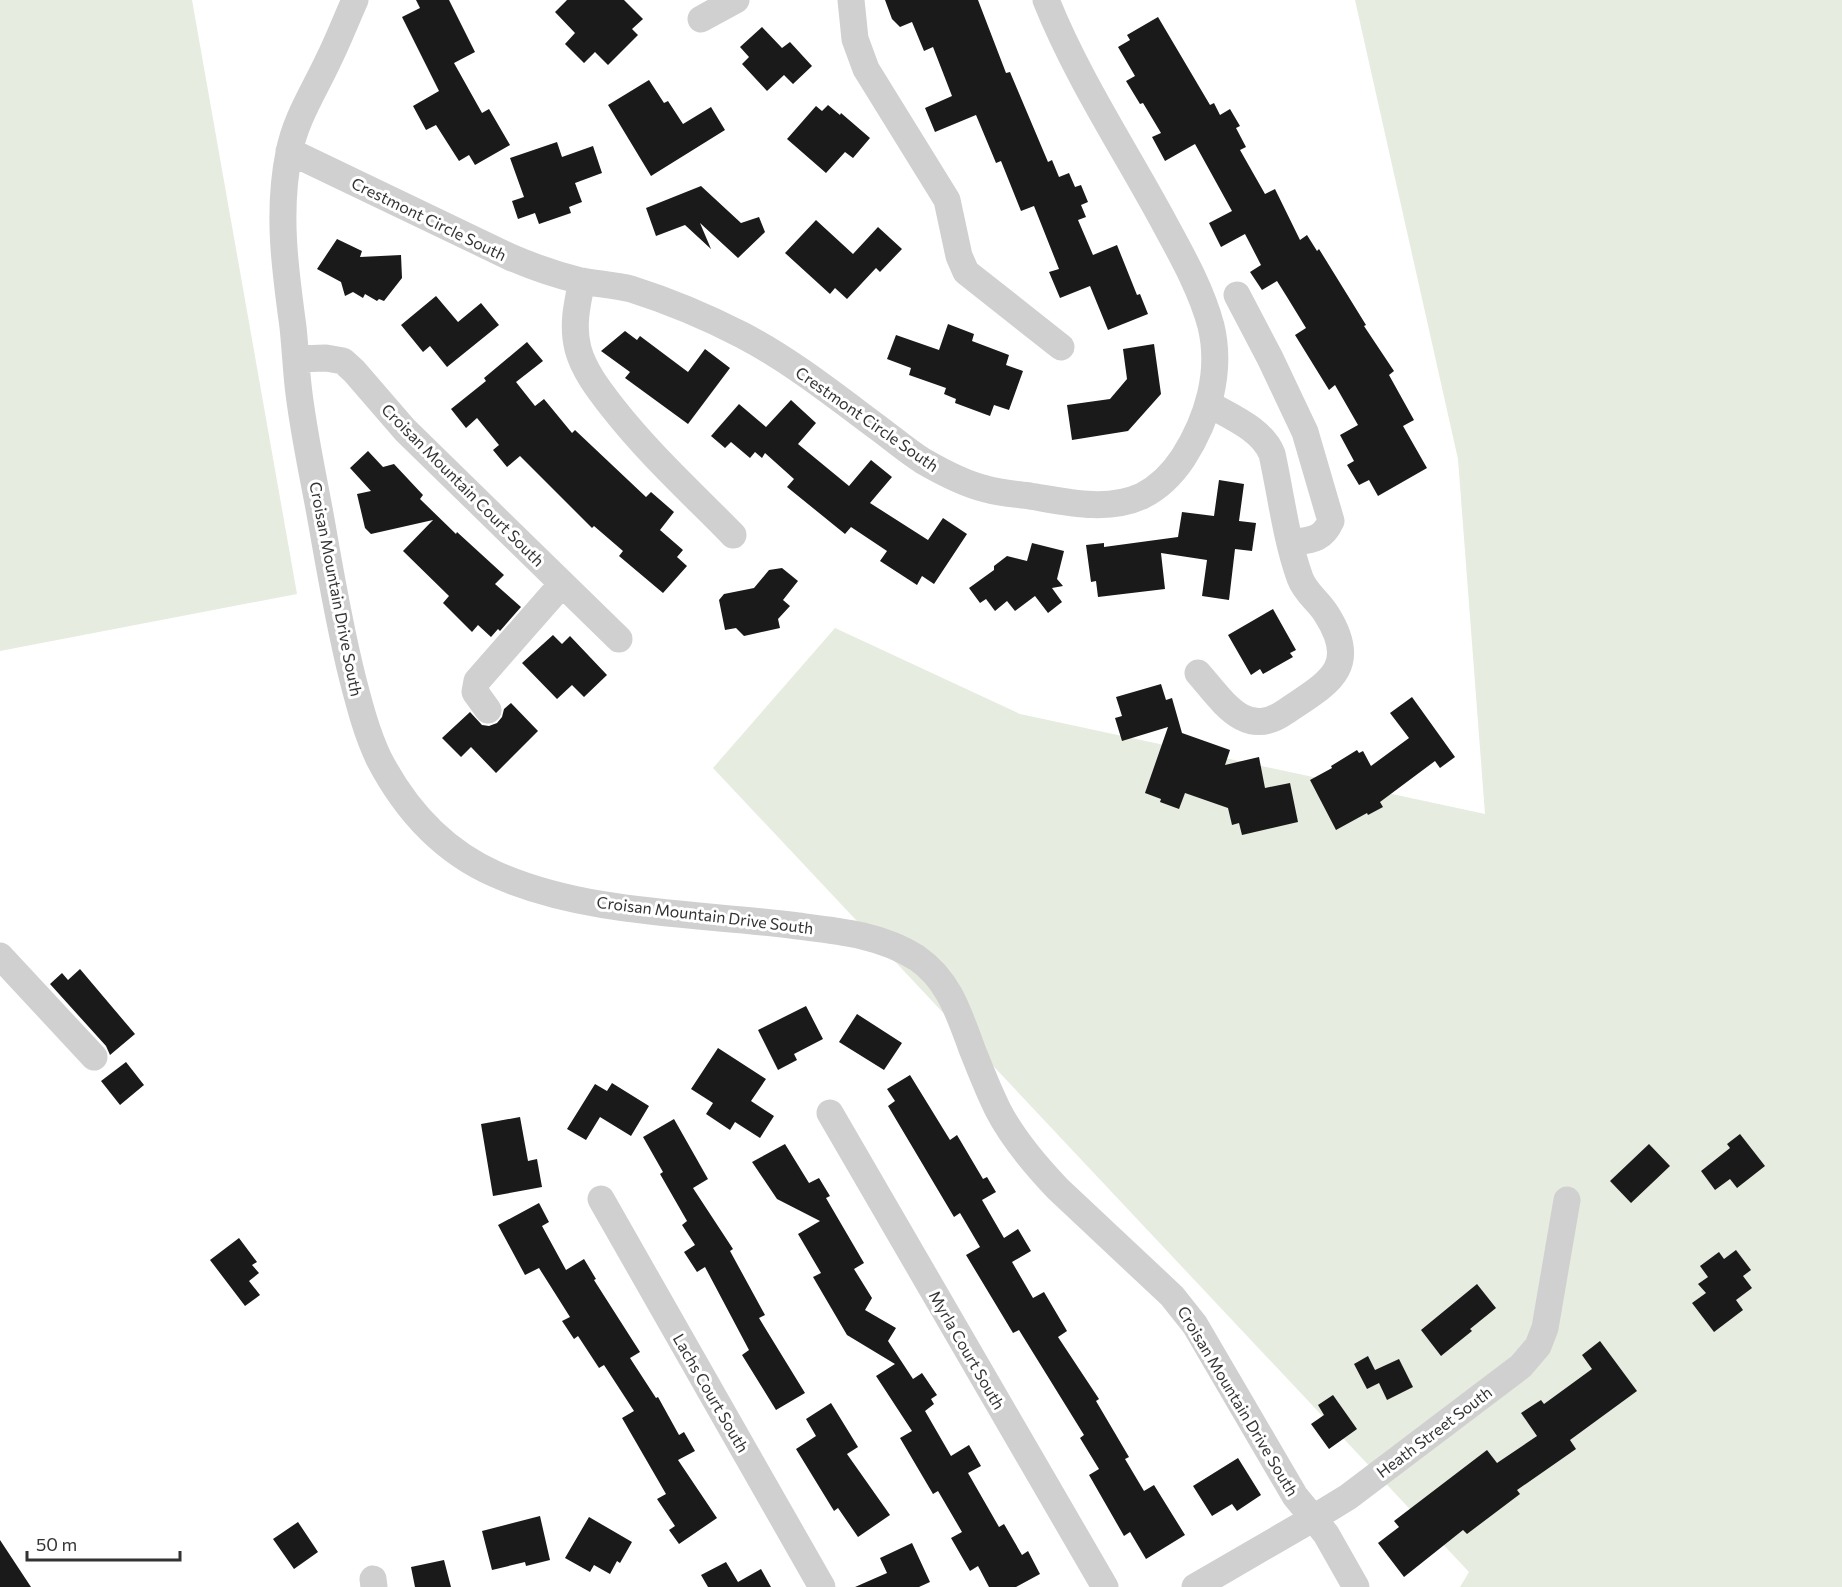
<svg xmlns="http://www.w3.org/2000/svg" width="1842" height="1587" font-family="Commissioner,sans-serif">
  <rect width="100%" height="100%" fill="#fff"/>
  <path fill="#e6ecdf" d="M 0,0 L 192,0 L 297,594 L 0,651 Z
    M 1355,0 L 1842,0 L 1842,1587 L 1460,1587 L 1469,1572 L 713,768 L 835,628 L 1020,714 L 1485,814 L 1458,459 Z"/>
  <path fill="#1a1a1a" d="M 416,0 L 449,0 L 475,52 L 454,63 L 482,113 L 489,109 L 510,145 L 475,165 L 469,155 L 459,161 L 436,125 L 426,130 L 413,106 L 439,91 L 402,17 L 420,8 Z
    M 567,0 L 624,0 L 643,19 L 632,29 L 638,35 L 608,65 L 595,52 L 584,63 L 565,44 L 575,33 L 555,12 Z
    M 885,0 L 978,0 L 1006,73 L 1010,72 L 1048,162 L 1052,160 L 1059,177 L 1069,173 L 1075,187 L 1081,185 L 1088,202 L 1081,205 L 1086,217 L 1078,220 L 1093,255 L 1117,245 L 1137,295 L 1140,294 L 1148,314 L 1108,330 L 1090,286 L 1060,298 L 1049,272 L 1059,269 L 1034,206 L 1021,211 L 1001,161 L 996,163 L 976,115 L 935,132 L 925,108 L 952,96 L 933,47 L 924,51 L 912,22 L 900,27 L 892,19 Z
    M 1158,17 L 1210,105 L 1214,103 L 1220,115 L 1230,109 L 1240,126 L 1236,128 L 1246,147 L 1240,150 L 1265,194 L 1275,189 L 1300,240 L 1307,235 L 1317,251 L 1319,249 L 1366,325 L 1364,326 L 1394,371 L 1389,375 L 1414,420 L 1403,426 L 1427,468 L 1378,496 L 1369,480 L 1359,485 L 1347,465 L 1354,461 L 1340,435 L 1358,425 L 1335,385 L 1329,390 L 1295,335 L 1306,328 L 1287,297 L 1277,281 L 1262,290 L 1250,272 L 1261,265 L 1245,234 L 1221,247 L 1209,223 L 1232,211 L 1195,144 L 1165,161 L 1152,137 L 1161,133 L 1143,103 L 1140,104 L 1126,81 L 1135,76 L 1118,47 L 1130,40 L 1127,35 Z
    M 762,27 L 782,48 L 790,42 L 812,66 L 793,84 L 784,75 L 767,91 L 742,64 L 749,57 L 740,47 Z
    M 649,80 L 664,103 L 668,101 L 683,124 L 711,107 L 725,130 L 651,176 L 608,105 Z
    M 828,105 L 840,115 L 841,113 L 870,138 L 853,158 L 845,152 L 826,173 L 787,139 L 816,106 L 822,111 Z
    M 557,142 L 562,157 L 593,146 L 602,173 L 575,183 L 582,202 L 569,207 L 571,213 L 539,224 L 535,213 L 518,219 L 512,201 L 524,197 L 510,158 Z
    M 701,186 L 741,223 L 759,217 L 765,232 L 738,258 L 700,223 L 711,249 L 685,225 L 656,236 L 646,208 Z
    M 816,220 L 853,254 L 878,227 L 902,249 L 880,272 L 876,268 L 847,299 L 835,288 L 830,294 L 785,253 Z
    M 337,239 L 362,251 L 360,257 L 401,255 L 402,278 L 384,301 L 379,299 L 377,301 L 365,294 L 363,298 L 353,292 L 345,296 L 341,282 L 317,269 Z
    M 436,296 L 458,322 L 481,303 L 499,325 L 447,367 L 430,346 L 423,352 L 401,325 Z
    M 948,324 L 974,334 L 972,341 L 1009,355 L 1006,365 L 1023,371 L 1009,410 L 994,405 L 990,416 L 955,403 L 956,399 L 944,394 L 946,388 L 909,375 L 911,368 L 887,359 L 896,335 L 939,350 Z
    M 625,331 L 637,340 L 640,336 L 688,372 L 705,349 L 730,368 L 688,424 L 625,378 L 630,372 L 601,351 Z
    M 527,342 L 543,361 L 516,382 L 535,406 L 544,399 L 572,433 L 575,430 L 646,497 L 651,492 L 674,512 L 660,530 L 683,550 L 677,557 L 687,566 L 663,593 L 619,556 L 623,551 L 594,526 L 592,528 L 520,456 L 507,467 L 493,450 L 499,445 L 477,418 L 466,428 L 451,409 L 486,381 L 484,378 Z
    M 1154,344 L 1161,394 L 1128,431 L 1072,440 L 1067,405 L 1110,399 L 1127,379 L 1123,349 Z
    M 791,400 L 816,423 L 798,444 L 849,486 L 871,460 L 892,477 L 870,503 L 928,540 L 943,518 L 967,534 L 934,584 L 922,576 L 917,585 L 880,561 L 887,551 L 851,527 L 845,534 L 787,487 L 794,479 L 765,453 L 762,458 L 755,452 L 750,458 L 731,442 L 725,448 L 711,436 L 739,404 L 766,427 Z
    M 368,451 L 383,467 L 394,464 L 423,495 L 420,499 L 456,534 L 457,532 L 504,575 L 495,584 L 521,607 L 500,631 L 498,629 L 491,637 L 478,625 L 472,632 L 443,603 L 449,596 L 403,551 L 433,520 L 371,534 L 365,528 L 357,494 L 371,491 L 350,468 Z
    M 1219,480 L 1244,484 L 1239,521 L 1256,523 L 1252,551 L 1235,549 L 1229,600 L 1202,596 L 1207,560 L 1161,553 L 1165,589 L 1098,597 L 1096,581 L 1091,582 L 1086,545 L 1104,543 L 1104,547 L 1178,537 L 1182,512 L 1214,516 Z
    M 1032,543 L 1064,551 L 1057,579 L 1063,586 L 1052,588 L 1062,602 L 1048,613 L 1035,596 L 1015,611 L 1007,601 L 995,611 L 986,599 L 980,603 L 969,588 L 994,570 L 994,566 L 1007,556 L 1027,561 Z
    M 782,568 L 798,581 L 783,600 L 790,606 L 778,619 L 780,628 L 744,636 L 736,628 L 725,630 L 719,600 L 724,594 L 754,588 L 769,570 Z
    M 1273,609 L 1296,650 L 1290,653 L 1293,657 L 1263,674 L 1260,669 L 1251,675 L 1228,635 Z
    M 553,635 L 562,644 L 570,636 L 607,675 L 584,697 L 572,685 L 557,699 L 522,663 Z
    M 1161,684 L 1166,700 L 1172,698 L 1182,733 L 1230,750 L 1225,765 L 1259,757 L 1265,788 L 1290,783 L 1298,822 L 1242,835 L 1239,823 L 1232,825 L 1228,808 L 1185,793 L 1179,809 L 1160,802 L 1161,799 L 1145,793 L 1168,727 L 1122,741 L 1115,718 L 1122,716 L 1116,697 Z
    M 1412,697 L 1455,757 L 1440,768 L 1435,761 L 1380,802 L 1383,807 L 1368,815 L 1367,813 L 1336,830 L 1310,780 L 1332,768 L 1331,766 L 1357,750 L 1359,753 L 1363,751 L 1371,766 L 1409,738 L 1390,713 Z
    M 511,703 L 538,731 L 496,773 L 471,747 L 461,757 L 442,738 L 470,712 L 482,725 L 489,726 L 497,723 L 502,717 L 504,709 Z
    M 80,969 L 135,1034 L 110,1055 L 106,1046 L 50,984 L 62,973 L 68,980 Z
    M 806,1006 L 823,1039 L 794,1054 L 797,1060 L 778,1070 L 758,1030 Z
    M 857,1014 L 902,1043 L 884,1070 L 839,1042 Z
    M 718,1048 L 766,1079 L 751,1101 L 774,1116 L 760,1138 L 735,1122 L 730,1130 L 706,1114 L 713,1103 L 691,1089 Z
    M 126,1062 L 144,1085 L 120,1105 L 101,1081 Z
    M 910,1075 L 950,1140 L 957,1135 L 983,1179 L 987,1177 L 996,1192 L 982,1200 L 1004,1238 L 1018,1229 L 1031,1251 L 1012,1262 L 1033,1298 L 1044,1292 L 1067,1331 L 1058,1337 L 1099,1399 L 1096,1401 L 1129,1457 L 1125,1459 L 1144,1491 L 1154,1485 L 1185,1535 L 1146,1559 L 1130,1532 L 1124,1536 L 1089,1475 L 1099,1469 L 1080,1438 L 1084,1435 L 1019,1330 L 1013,1333 L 966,1255 L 980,1247 L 960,1213 L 954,1217 L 888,1106 L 895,1101 L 887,1089 Z
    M 612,1083 L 649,1106 L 631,1136 L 600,1117 L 586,1140 L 567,1129 L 595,1084 L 607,1091 Z
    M 520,1117 L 528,1161 L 537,1159 L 542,1187 L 493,1196 L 481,1124 Z
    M 674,1119 L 708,1179 L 693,1188 L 733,1249 L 730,1251 L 765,1315 L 759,1318 L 805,1393 L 776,1410 L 742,1355 L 749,1350 L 705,1267 L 697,1272 L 684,1252 L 695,1245 L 682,1225 L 687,1221 L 660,1174 L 663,1172 L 643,1137 Z
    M 1740,1134 L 1765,1166 L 1737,1188 L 1730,1179 L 1715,1190 L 1701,1171 L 1730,1148 L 1727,1144 Z
    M 785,1144 L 809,1183 L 819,1178 L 830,1196 L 826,1198 L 864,1263 L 854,1269 L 872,1298 L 865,1310 L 896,1328 L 888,1341 L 913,1379 L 922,1373 L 937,1395 L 931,1399 L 934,1404 L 925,1411 L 951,1456 L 969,1445 L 981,1466 L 968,1473 L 999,1527 L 1004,1524 L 1022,1555 L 1028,1551 L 1040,1574 L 1016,1587 L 989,1587 L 978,1566 L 970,1571 L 951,1538 L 962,1532 L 938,1491 L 933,1494 L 900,1438 L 912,1431 L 876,1376 L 895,1364 L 847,1335 L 813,1277 L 821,1273 L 798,1234 L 820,1221 L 777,1199 L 752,1162 Z
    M 1649,1144 L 1670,1166 L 1631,1203 L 1610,1181 Z
    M 539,1203 L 549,1222 L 542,1226 L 566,1270 L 584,1259 L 596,1279 L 594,1280 L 640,1352 L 630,1358 L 656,1398 L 658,1397 L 679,1435 L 684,1432 L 695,1451 L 678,1460 L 717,1518 L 679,1544 L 669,1530 L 675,1526 L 657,1499 L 666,1494 L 622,1418 L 634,1411 L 604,1365 L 599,1368 L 578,1336 L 574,1339 L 562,1321 L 570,1317 L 539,1268 L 525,1275 L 498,1225 Z
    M 239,1238 L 257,1262 L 252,1265 L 259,1273 L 249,1281 L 260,1295 L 245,1306 L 210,1260 Z
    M 1736,1250 L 1751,1270 L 1743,1276 L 1752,1288 L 1736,1300 L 1743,1310 L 1714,1332 L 1692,1303 L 1706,1293 L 1698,1284 L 1708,1277 L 1700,1266 L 1719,1252 L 1724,1259 Z
    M 1477,1284 L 1496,1308 L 1470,1329 L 1472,1331 L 1441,1356 L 1421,1330 Z
    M 1600,1341 L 1637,1391 L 1570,1440 L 1576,1449 L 1517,1490 L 1520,1494 L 1467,1534 L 1463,1530 L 1404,1577 L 1378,1543 L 1399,1527 L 1394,1521 L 1487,1450 L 1497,1463 L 1537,1436 L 1521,1413 L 1541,1400 L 1544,1404 L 1592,1369 L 1582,1355 Z
    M 1368,1356 L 1375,1370 L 1399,1359 L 1413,1387 L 1387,1400 L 1379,1383 L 1367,1389 L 1354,1364 Z
    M 1333,1395 L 1357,1429 L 1329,1449 L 1311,1424 L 1324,1415 L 1318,1405 Z
    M 831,1403 L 858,1447 L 847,1454 L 890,1515 L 858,1537 L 838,1508 L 834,1511 L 796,1449 L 816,1436 L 806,1419 Z
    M 1238,1458 L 1261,1495 L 1237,1511 L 1232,1504 L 1212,1516 L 1193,1486 Z
    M 540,1516 L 550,1560 L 526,1566 L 525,1562 L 492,1570 L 482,1531 Z
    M 589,1517 L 632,1542 L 620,1563 L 617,1561 L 610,1574 L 594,1565 L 590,1572 L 565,1558 Z
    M 298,1522 L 318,1552 L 294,1569 L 273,1539 Z
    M 0,1540 L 31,1587 L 0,1587 Z
    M 912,1543 L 930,1582 L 919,1587 L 855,1587 L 887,1573 L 880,1558 Z
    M 444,1560 L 451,1587 L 415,1587 L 411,1567 Z
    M 726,1562 L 738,1582 L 761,1569 L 771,1587 L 708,1587 L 701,1575 Z"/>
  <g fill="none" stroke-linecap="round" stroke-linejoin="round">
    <path stroke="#d0d0d0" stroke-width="27" d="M 355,0 C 346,20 338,41 328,61 C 314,91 295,120 289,153 C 277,211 285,269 293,327 C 295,346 296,366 298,385 C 303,432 314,479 322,525 C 331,577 340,629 353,680 C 360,707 367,734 379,759 C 405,809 443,851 495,874 C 587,915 699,913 798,926 C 839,931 881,935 917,958 C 949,980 959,1014 972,1049 C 980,1069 988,1090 998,1110 C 1013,1139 1036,1166 1058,1189 L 1172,1296 L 1195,1325 L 1295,1496 L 1326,1534 L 1356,1587
      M 851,0 L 855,39 L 866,69 L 947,200 L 959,256 L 966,272 L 1061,347
      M 701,19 L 736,0
      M 289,151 L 510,257 C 533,267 557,275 581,281 C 598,284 615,285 631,289 C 669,301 707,317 742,335 C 790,360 834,395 877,427 C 892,438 907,451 923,461 C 942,472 965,484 986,489 C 1000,493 1015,494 1030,496 C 1066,502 1107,512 1142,496 C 1158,488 1173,473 1183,458 C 1208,419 1222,372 1211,326 C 1202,292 1184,259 1167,228 C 1127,153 1078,80 1046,0
      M 582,281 C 577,304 572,326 578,349 C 584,371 599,390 613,408 C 649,454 692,493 733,535
      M 1237,295 L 1270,358 L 1305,432 L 1331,521 C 1322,541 1310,540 1290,543
      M 297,359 L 326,358 L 343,361 L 354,371 L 405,430 L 619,639
      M 1198,673 C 1222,700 1245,740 1285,712 C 1326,684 1361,669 1327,615 C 1319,601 1306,594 1300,578 C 1286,539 1281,495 1272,454 C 1262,429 1231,417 1209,404
      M 488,710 L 475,692 L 477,681 L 562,584
      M 0,956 L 94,1057
      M 830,1113 L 1105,1587
      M 601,1199 L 822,1587
      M 373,1579 L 374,1587
      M 1195,1587 L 1312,1519 L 1348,1497 L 1521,1366 L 1538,1346 L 1545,1328 L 1567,1200"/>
  </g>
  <g text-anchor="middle" stroke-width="6" stroke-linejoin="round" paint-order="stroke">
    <g font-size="16" fill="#333" stroke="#fff">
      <text transform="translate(429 219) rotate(26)" y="6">Crestmont Circle South</text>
      <text transform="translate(867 419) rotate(35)" y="6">Crestmont Circle South</text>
      <text transform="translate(463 485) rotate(45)" y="6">Croisan Mountain Court South</text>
      <text transform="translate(336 589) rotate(79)" y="6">Croisan Mountain Drive South</text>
      <text transform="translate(705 915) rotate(7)" y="6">Croisan Mountain Drive South</text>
      <text transform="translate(967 1350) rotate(60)" y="6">Myrla Court South</text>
      <text transform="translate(711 1393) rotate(60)" y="6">Lachs Court South</text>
      <text transform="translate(1238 1401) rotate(59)" y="6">Croisan Mountain Drive South</text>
      <text transform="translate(1434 1432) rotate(-37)" y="6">Heath Street South</text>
    </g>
  </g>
  <path d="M27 1551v9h153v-9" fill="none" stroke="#333333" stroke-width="3"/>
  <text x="36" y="1551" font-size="18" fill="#333333" stroke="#ffffff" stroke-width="4.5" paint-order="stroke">50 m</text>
</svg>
